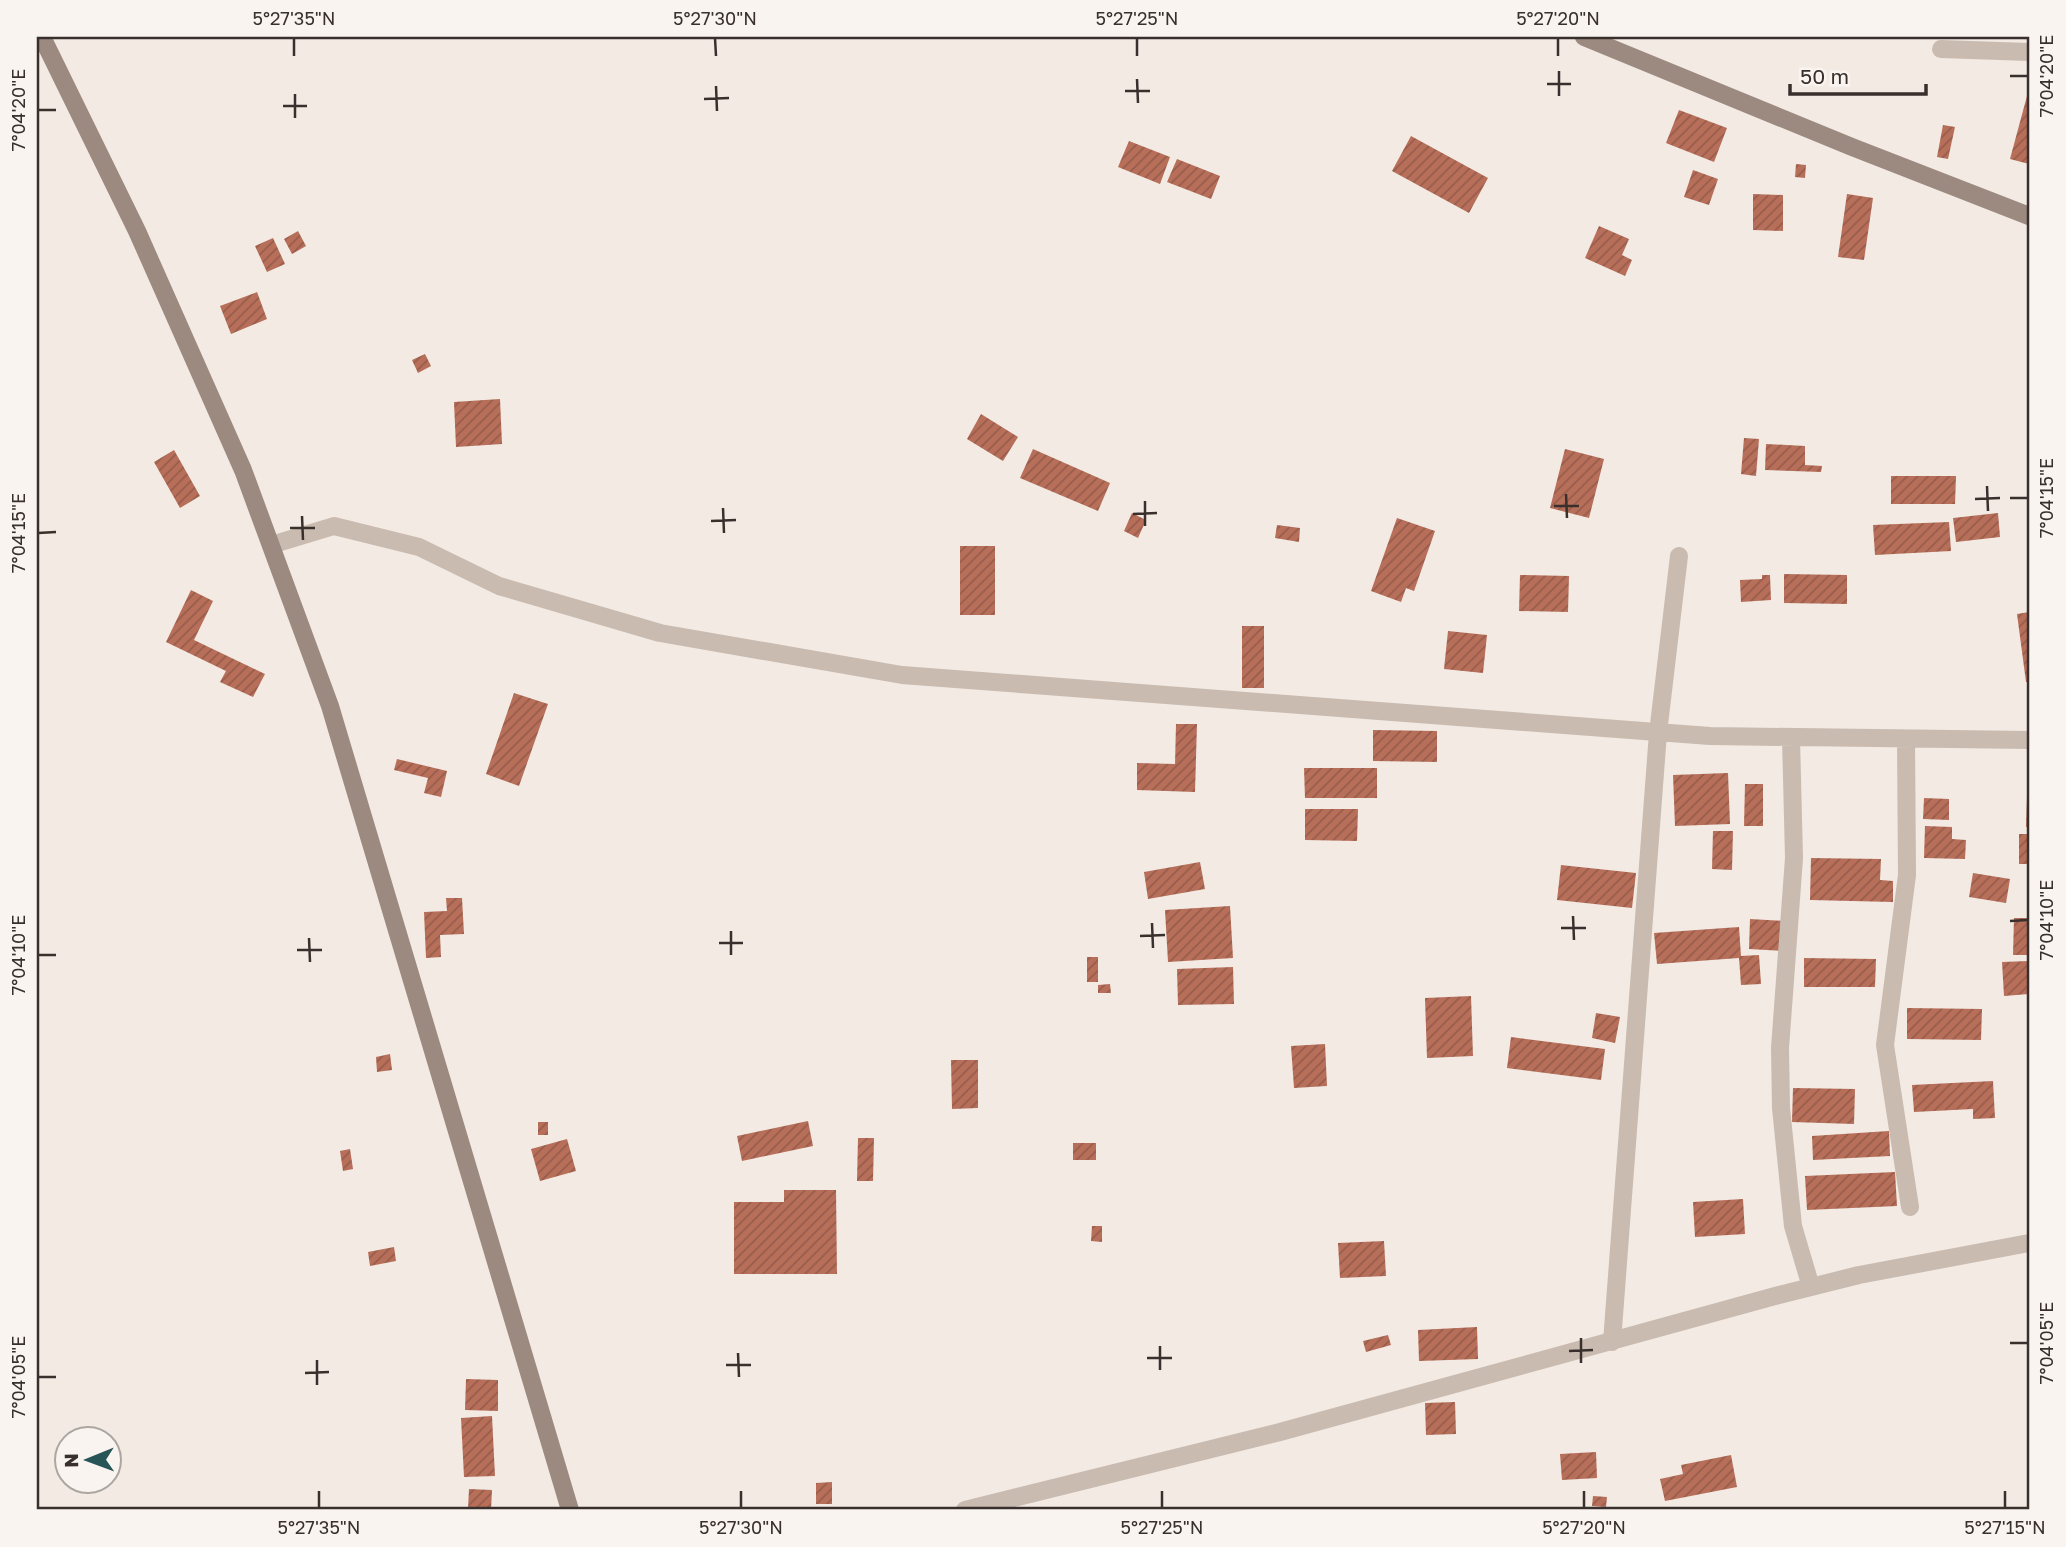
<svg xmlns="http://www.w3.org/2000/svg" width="2066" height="1547" font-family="'Golos Text',sans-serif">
  <defs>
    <pattern id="building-hatch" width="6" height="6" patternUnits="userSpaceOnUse" patternTransform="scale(1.75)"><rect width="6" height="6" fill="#b86f5a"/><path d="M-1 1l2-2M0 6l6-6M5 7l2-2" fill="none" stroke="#975c4b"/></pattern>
  </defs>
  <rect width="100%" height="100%" fill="#f2eae3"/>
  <path fill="url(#building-hatch)" d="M 2027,96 L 2029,97 L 2029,164 L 2010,159 Z
    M 1679,110 L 1727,128 L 1714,162 L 1666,143 Z
    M 1943,125 L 1955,127 L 1948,159 L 1937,157 Z
    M 1411,136 L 1488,178 L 1469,213 L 1392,171 Z
    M 1129,141 L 1170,157 L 1160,184 L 1118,167 Z
    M 1177,159 L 1220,176 L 1211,199 L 1167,182 Z
    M 1796,164 L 1806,165 L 1805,178 L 1795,177 Z
    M 1693,170 L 1718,179 L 1709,205 L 1684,197 Z
    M 1753,194 L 1783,195 L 1783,231 L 1753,230 Z
    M 1847,194 L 1873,198 L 1864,260 L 1838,257 Z
    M 1599,226 L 1629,239 L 1622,255 L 1632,260 L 1625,276 L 1585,258 Z
    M 298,231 L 306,246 L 292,254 L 284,239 Z
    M 273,238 L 285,264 L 267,272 L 255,246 Z
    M 257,292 L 267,319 L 231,334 L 220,306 Z
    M 425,354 L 431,366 L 418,373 L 412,360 Z
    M 500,399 L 502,444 L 456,447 L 454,402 Z
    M 981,414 L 1018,437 L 1003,461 L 967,439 Z
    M 1744,438 L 1759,439 L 1756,476 L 1741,474 Z
    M 1766,444 L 1805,446 L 1805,465 L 1822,466 L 1821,472 L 1765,470 Z
    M 1033,449 L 1110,483 L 1098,511 L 1020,478 Z
    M 1565,449 L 1604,459 L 1589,518 L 1550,508 Z
    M 174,450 L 200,496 L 180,508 L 154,462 Z
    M 1891,476 L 1956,476 L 1955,504 L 1891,504 Z
    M 1132,513 L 1146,520 L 1138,538 L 1124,531 Z
    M 1998,513 L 2000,537 L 1956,542 L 1953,518 Z
    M 1397,518 L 1435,531 L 1414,591 L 1406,588 L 1401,602 L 1371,591 Z
    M 1949,522 L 1951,551 L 1875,555 L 1873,525 Z
    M 1277,525 L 1300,528 L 1299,542 L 1275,538 Z
    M 960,546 L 995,546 L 995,615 L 960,615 Z
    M 1784,574 L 1847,575 L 1847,604 L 1784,603 Z
    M 1520,575 L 1569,576 L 1568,612 L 1519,611 Z
    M 1762,575 L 1770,575 L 1771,600 L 1741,602 L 1740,580 L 1762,579 Z
    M 191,590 L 213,601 L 194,640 L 265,674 L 253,697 L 220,682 L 226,671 L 166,642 Z
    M 2029,612 L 2029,682 L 2026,682 L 2017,614 Z
    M 1242,626 L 1264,626 L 1264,688 L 1242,688 Z
    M 1448,631 L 1487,635 L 1483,673 L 1444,669 Z
    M 514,693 L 548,704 L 519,786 L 486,774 Z
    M 1176,724 L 1197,724 L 1195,792 L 1137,790 L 1137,763 L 1175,764 Z
    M 1373,730 L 1437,731 L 1437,762 L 1373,761 Z
    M 397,759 L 447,771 L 441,797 L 424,793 L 428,778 L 394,770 Z
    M 1304,768 L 1377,768 L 1377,798 L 1305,798 Z
    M 1728,773 L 1730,824 L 1675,826 L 1673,775 Z
    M 1745,784 L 1763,784 L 1763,826 L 1744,826 Z
    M 2027,797 L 2029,797 L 2029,827 L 2026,827 Z
    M 1924,798 L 1949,799 L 1949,820 L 1923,819 Z
    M 1305,809 L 1358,809 L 1357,841 L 1305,840 Z
    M 1925,826 L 1952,827 L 1952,839 L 1966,840 L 1965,859 L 1924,858 Z
    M 1713,831 L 1733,831 L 1732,870 L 1712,869 Z
    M 2019,834 L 2029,834 L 2029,864 L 2019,864 Z
    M 1811,858 L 1881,859 L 1880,880 L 1893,881 L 1893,902 L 1810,900 Z
    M 1200,862 L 1205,889 L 1148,899 L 1144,872 Z
    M 1561,865 L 1636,873 L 1632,908 L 1557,900 Z
    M 1973,873 L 2010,879 L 2006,903 L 1969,897 Z
    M 446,898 L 462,898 L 464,934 L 440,935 L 441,957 L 426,958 L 424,912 L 447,911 Z
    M 1230,906 L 1233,958 L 1168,962 L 1165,910 Z
    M 2014,918 L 2029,918 L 2029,955 L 2013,955 Z
    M 1750,919 L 1786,921 L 1785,951 L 1749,949 Z
    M 1739,927 L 1741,956 L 1759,955 L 1761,984 L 1741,985 L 1739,958 L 1657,964 L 1654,933 Z
    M 1087,957 L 1098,957 L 1098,982 L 1087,982 Z
    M 1804,958 L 1876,959 L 1875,987 L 1804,987 Z
    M 2029,961 L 2029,994 L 2004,996 L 2002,962 Z
    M 1233,967 L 1234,1004 L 1178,1005 L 1177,969 Z
    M 1110,984 L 1111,993 L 1098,993 L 1098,985 Z
    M 1471,996 L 1473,1056 L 1427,1058 L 1425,998 Z
    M 1907,1008 L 1982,1009 L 1981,1040 L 1907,1039 Z
    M 1596,1013 L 1620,1017 L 1615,1043 L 1592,1038 Z
    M 1511,1037 L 1605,1049 L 1601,1080 L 1507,1068 Z
    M 1325,1044 L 1327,1086 L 1294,1088 L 1291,1046 Z
    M 390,1054 L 392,1070 L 377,1072 L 376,1057 Z
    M 951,1060 L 978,1060 L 978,1108 L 952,1109 Z
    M 1993,1081 L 1995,1118 L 1973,1119 L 1973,1109 L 1914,1112 L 1912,1085 Z
    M 1793,1088 L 1855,1089 L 1854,1124 L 1792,1122 Z
    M 808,1121 L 813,1146 L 742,1161 L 737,1136 Z
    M 538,1122 L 548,1122 L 548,1135 L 538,1135 Z
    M 1889,1131 L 1890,1156 L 1813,1160 L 1812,1136 Z
    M 858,1138 L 874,1138 L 873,1181 L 857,1181 Z
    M 567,1139 L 576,1171 L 540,1181 L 531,1149 Z
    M 1073,1143 L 1096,1143 L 1096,1160 L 1073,1160 Z
    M 350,1149 L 353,1169 L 343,1171 L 340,1151 Z
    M 1895,1172 L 1897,1206 L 1807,1210 L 1805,1176 Z
    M 784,1190 L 836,1190 L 837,1274 L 734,1274 L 734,1202 L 784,1202 Z
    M 1743,1199 L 1745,1234 L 1695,1237 L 1693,1202 Z
    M 1092,1226 L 1102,1226 L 1102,1242 L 1091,1241 Z
    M 1384,1241 L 1386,1276 L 1340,1278 L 1338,1243 Z
    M 394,1247 L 396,1261 L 370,1266 L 368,1252 Z
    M 1477,1327 L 1478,1359 L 1419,1361 L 1418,1330 Z
    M 1388,1335 L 1391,1345 L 1366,1352 L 1363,1341 Z
    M 466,1379 L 498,1380 L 498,1411 L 465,1410 Z
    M 1455,1402 L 1456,1434 L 1426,1435 L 1425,1403 Z
    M 492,1416 L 495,1476 L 464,1477 L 461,1418 Z
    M 1596,1452 L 1597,1478 L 1562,1480 L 1560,1454 Z
    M 1731,1455 L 1737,1487 L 1665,1501 L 1660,1479 L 1683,1474 L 1681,1465 Z
    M 832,1482 L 832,1504 L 816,1504 L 816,1483 Z
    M 469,1489 L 492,1490 L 491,1510 L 468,1509 Z
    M 1593,1496 L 1607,1497 L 1606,1507 L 1592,1506 Z"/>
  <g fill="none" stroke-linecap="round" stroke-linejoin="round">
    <path stroke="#c9bbb0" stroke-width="18" d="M 1941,49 L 2029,52
      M 271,545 L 334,526 L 419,547 L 499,586 L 660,633 L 902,675 L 1710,736 L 2029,740
      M 1791,738 L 1794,858 L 1780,1048 L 1781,1108 L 1793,1226 L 1811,1287
      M 1906,739 L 1907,875 L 1885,1045 L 1910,1207
      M 1612,1342 L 1658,733 L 1679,556
      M 965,1510 L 1280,1432 L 1779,1295 L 1859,1275 L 2029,1243"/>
    <path stroke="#9c8a81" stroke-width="18" d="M 42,37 L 137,231 L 243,470 L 330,706 L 570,1510
      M 1584,37 L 1852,147 L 2029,216"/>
  </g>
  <path fill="none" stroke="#39302d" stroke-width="2.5" d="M 294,38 L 294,56M 715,38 L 716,56M 1137,38 L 1137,56M 1558,38 L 1558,56M 1559,71 L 1559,96M 2010,76 L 2028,76M 1137,79 L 1138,103M 1547,84 L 1571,84M 716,86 L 717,111M 1125,91 L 1150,91M 295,94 L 295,118M 704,99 L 729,98M 283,106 L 307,106M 38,110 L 56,110M 1987,486 L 1988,511M 1566,494 L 1567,518M 2010,498 L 2028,498M 1975,499 L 2000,498M 1145,501 L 1145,526M 1554,506 L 1579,506M 723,508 L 724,533M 1133,514 L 1157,513M 302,516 L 303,540M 711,521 L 736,520M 290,528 L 315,528M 38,533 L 56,532M 1573,916 L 1574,940M 2010,921 L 2028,920M 1152,923 L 1153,948M 1561,928 L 1586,928M 731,931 L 731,955M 1140,936 L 1165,935M 309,938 L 310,962M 719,943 L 743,943M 297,950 L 322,950M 38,955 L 56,955M 1581,1338 L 1581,1363M 2010,1343 L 2028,1343M 1160,1346 L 1160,1370M 1569,1351 L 1593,1350M 738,1353 L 739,1377M 1147,1358 L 1172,1358M 317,1360 L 317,1385M 726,1365 L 751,1365M 305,1373 L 329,1372M 38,1377 L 56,1377M 319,1491 L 319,1508M 741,1491 L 741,1508M 1162,1491 L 1162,1508M 1584,1491 L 1584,1508M 2005,1491 L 2005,1508"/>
  <rect width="2066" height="1547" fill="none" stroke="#f9f4ef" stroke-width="77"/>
  <g transform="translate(88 1460) rotate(269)"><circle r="33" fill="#f9f4ef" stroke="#aca6a1" stroke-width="2"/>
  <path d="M0-5L12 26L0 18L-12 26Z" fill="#275456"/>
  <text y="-10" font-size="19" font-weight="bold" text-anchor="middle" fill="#39302d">N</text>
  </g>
  <path d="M1790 84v10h136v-10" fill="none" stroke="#39302d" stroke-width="3.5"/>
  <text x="1800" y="84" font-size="21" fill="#39302d" stroke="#f9f4ef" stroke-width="5" paint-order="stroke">50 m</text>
  <rect x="38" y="38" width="1990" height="1470" fill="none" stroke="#39302d" stroke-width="2.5"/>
  <g font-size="18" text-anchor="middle" fill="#39302d">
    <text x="294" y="25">5°27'35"N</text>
    <text x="715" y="25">5°27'30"N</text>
    <text x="1137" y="25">5°27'25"N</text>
    <text x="1558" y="25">5°27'20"N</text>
    <text transform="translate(2047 76) rotate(-90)" y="6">7°04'20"E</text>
    <text transform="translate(19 110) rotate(-90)" y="6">7°04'20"E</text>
    <text transform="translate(2047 498) rotate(-90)" y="6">7°04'15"E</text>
    <text transform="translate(19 533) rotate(-90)" y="6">7°04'15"E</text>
    <text transform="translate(2047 920) rotate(-90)" y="6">7°04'10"E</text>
    <text transform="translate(19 955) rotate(-90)" y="6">7°04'10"E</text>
    <text transform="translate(2047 1343) rotate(-90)" y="6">7°04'05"E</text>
    <text transform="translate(19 1377) rotate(-90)" y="6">7°04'05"E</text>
    <text x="319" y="1534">5°27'35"N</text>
    <text x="741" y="1534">5°27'30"N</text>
    <text x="1162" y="1534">5°27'25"N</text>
    <text x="1584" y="1534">5°27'20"N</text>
    <text x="2005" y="1534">5°27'15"N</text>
  </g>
</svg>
